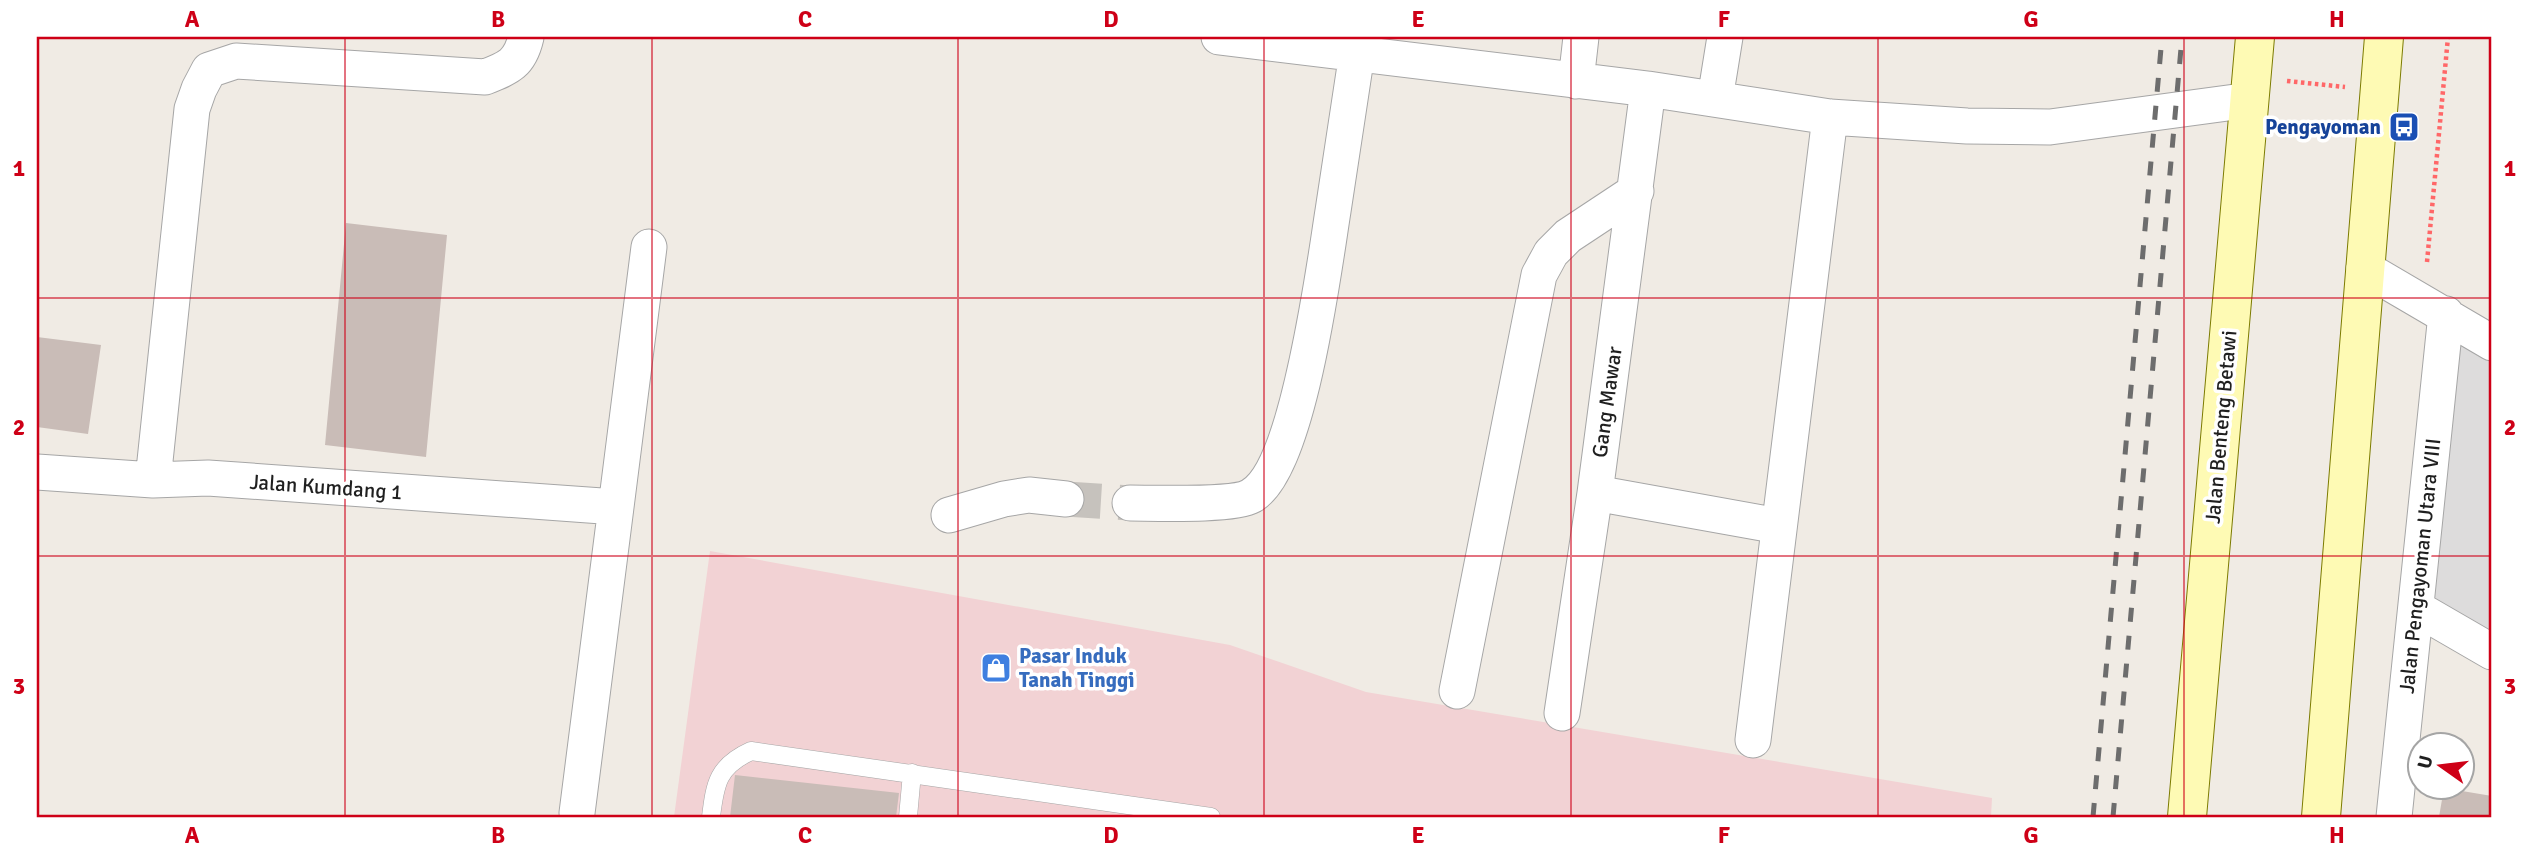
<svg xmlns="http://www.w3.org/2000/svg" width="2529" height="854" font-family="Signika,sans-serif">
  <rect width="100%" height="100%" fill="#f0ebe4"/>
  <path fill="#dddcdc" d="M 2453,327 L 2492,349 L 2492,637 L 2428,599 Z"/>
  <path fill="#f2d2d4" d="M 710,551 L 1230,645 L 1366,692 L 1992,798 L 1991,817 L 674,817 Z"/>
  <path fill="#c9bcb7" d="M 346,223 L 447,235 L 426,457 L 325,445 Z
    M 37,337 L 101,345 L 88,434 L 37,427 Z
    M 735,775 L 899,793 L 896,817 L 730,817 Z
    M 2444,788 L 2492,796 L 2492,817 L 2439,817 Z"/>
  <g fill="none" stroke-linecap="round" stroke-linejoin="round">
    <path stroke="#c6c2bd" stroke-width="35" stroke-dasharray="35 18" stroke-linecap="butt" d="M 1066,499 L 1130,503"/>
    <g stroke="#a6a6a6" stroke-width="19">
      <path id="service" d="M 711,817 C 715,783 718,766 751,751 L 1211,817
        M 908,817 L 912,773"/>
    </g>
    <g stroke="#a6a6a6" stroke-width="37">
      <path id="minor" d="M 1219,37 L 1648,89 L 1830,117 L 1967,126 L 2050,127 L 2250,100
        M 1576,81 L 1581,37
        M 1715,99 L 1725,37
        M 2364,268 L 2492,343
        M 37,472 L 153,480 L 208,478 L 616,507 L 649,247
        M 153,480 L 192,109 L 199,89 L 209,70 L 236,61 L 485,77 C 509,68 520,63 526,37
        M 1595,493 L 1779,526
        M 1130,503 C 1153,503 1234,506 1251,496 C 1299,469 1324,267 1333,211 C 1341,158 1349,106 1357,53
        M 949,515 L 1004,499 L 1029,495 L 1066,499
        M 2416,608 L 2492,652
        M 1457,691 L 1539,275 L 1551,253 L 1568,236 L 1636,191
        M 1562,713 L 1595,493 L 1648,89
        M 1753,740 L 1830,117
        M 577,813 L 616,507
        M 2394,817 L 2446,314"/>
    </g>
    <g stroke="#7c7b00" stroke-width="40">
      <path id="secondary" d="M 2187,817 L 2255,37
        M 2321,817 L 2384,37"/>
    </g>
    <path stroke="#ff6768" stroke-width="4.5" stroke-dasharray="3.5 3.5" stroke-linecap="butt" d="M 2287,81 L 2345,87
      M 2427,262 L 2448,37"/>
    <use href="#service" stroke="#fff" stroke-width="18"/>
    <use href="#minor" stroke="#fff" stroke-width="35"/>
    <use href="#secondary" stroke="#fefab4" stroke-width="38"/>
    <path stroke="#6d6d6d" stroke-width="5" stroke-dasharray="14 14" stroke-linecap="butt" d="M 2093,817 L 2162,37
      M 2113,817 L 2182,37"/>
  </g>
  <path fill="none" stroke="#ce0017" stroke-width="2" stroke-opacity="0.55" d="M 345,37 L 345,817M 652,37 L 652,817M 958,37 L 958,817M 1264,37 L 1264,817M 1571,37 L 1571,817M 1878,37 L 1878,817M 2184,37 L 2184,817M 37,298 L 2492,298M 37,556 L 2492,556"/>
  <defs>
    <g id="bus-square" transform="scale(1.575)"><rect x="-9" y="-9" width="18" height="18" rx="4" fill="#1a4fb4" stroke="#fff"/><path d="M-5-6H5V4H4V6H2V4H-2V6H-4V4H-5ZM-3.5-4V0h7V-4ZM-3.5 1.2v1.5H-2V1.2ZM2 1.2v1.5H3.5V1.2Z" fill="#fff"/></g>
    <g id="shop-square" transform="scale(1.575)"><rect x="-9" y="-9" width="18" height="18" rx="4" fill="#3f7fe0" stroke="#fff"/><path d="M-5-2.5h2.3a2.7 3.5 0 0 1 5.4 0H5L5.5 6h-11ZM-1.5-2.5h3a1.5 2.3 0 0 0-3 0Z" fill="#fff"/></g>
  </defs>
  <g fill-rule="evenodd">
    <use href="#bus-square" x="2404" y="127"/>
    <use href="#shop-square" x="996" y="668"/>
  </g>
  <g text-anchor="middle" stroke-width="7" stroke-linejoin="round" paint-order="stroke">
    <g font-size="21" font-weight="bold" fill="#164399" stroke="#fff" text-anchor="end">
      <text x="2381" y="134">Pengayoman</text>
    </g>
    <g font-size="21" fill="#1f1f1f" stroke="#fff">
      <text transform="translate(1607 402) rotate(-82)" y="7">Gang Mawar</text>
      <text transform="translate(2221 427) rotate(-85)" y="7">Jalan Benteng Betawi</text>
      <text transform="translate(326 487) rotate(4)" y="7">Jalan Kumdang 1</text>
      <text transform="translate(2420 566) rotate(-84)" y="7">Jalan Pengayoman Utara VIII</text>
    </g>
    <g font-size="21" font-weight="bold" fill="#366cbe" stroke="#fff" text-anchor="start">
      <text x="1019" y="663">Pasar Induk<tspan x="1019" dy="24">Tanah Tinggi</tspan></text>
    </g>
  </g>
  <rect width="2529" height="854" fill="none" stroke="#ffffff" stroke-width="77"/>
  <g transform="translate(2441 766) rotate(284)"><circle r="33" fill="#ffffff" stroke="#a5a5a5" stroke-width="2"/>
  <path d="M0-5L12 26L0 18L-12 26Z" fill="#ce0017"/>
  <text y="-10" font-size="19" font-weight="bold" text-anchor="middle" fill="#1f1f1f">U</text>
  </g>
  <rect x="38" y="38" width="2452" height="778" fill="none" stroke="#ce0017" stroke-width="2.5"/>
  <g font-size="23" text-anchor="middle" font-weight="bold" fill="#ce0017">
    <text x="192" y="27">A</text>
    <text x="498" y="27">B</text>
    <text x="805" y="27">C</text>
    <text x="1111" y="27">D</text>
    <text x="1418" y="27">E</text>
    <text x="1724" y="27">F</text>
    <text x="2031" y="27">G</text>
    <text x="2337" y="27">H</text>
    <text x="19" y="176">1</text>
    <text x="2510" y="176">1</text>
    <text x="19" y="435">2</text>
    <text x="2510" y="435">2</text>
    <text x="19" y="694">3</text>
    <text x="2510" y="694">3</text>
    <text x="192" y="843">A</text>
    <text x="498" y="843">B</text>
    <text x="805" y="843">C</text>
    <text x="1111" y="843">D</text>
    <text x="1418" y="843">E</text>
    <text x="1724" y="843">F</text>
    <text x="2031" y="843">G</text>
    <text x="2337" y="843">H</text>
  </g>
</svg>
